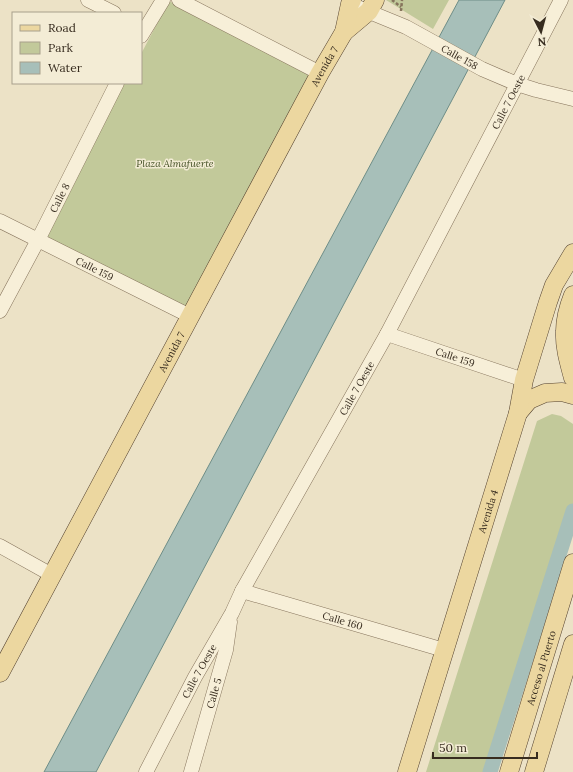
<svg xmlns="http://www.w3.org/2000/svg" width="573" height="772" font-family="Lora,serif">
  <rect width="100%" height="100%" fill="#ece2c6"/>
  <path fill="#c2c99a" d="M 386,0 L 449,0 L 433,29 Z
    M 169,1 L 312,77 L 189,308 L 43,238 L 125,83 L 141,83 L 141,54 Z
    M 552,414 L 561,416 L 573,424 L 573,526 L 495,772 L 426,772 L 537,421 Z"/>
  <path fill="#a7bfb9" stroke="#6e8d87" d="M 459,0 L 505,0 L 96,772 L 44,772 Z"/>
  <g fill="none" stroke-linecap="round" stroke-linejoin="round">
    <path stroke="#a7bfb9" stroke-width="15" d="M 490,772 L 573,511"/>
    <g stroke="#86745c" stroke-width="15">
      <g id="minor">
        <path d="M 88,0 L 114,13"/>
        <path d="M 179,0 L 320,73"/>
        <path id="s1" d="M 350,4 L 406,27 L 482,69 L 517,84 L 536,90 L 573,99"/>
        <path d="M 141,36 L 163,0"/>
        <path id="s2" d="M 0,221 L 190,316"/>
        <path id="s3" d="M 0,311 L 38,240 L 117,83"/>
        <path id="s4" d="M 387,334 L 524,380"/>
        <path d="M 0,546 L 52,575"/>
        <path id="s5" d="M 242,591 L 444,650"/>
        <path id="s6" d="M 146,772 L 195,677 L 232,613 L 242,591 L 387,334 L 561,0"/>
        <path id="s7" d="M 191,772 L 226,650 L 230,622"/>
      </g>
    </g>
    <g stroke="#544230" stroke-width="19">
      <g id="major">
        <path d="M 344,32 L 369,11 L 375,0"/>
        <path d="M 573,295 C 569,305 565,320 565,331 C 564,347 569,363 573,378"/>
        <path d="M 518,413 L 529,400 L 545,393 L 562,392 L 573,395"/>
        <path id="s8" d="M 0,673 L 320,73 L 344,32 L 350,4 L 352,0"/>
        <path id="s9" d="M 407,772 L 518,413 L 524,380 L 548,302 L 554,285 L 573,253"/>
        <path id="s10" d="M 509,772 L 573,563"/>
        <path d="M 534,772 L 573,644"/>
      </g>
    </g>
    <path stroke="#86745c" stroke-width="2.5" stroke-dasharray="3 2" stroke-linecap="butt" d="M 392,0 L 401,7
      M 401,11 L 402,0"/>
    <use href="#minor" stroke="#f7efd8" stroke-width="14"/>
    <use href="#major" stroke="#ecd7a0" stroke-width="18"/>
  </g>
  <g text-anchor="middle" stroke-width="3" stroke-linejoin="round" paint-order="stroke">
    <g font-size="10" fill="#372c1f" stroke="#f3ecd5">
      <text dy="4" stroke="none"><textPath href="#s1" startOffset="122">Calle 158</textPath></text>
      <text dy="4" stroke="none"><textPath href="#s8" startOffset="688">Avenida 7</textPath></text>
      <text dy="4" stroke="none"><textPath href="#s6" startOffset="762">Calle 7 Oeste</textPath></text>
      <text dy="4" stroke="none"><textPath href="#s3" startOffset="128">Calle 8</textPath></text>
      <text dy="4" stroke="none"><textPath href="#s2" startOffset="106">Calle 159</textPath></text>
      <text dy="4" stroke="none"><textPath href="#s8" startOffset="364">Avenida 7</textPath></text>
      <text dy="4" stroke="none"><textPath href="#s4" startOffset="72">Calle 159</textPath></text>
      <text dy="4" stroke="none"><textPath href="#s6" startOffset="438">Calle 7 Oeste</textPath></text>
      <text dy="4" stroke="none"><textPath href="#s9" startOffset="273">Avenida 4</textPath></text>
      <text dy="4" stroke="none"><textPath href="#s5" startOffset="105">Calle 160</textPath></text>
      <text dy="4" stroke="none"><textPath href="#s10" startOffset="109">Acceso al Puerto</textPath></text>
      <text dy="4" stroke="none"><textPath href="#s6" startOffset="114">Calle 7 Oeste</textPath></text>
      <text dy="4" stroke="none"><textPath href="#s7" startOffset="82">Calle 5</textPath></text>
    </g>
    <g font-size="10" font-style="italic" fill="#465227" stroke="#f3ecd5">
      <text x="175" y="167">Plaza Almafuerte</text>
    </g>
  </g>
  <rect x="12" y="12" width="130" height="72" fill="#f3ecd5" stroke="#a89f8c"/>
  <rect x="20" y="25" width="20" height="6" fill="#ecd7a0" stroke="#a89f8c"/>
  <text x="48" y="32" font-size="12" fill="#372c1f">Road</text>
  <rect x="20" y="42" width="20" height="12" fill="#c2c99a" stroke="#a89f8c"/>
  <text x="48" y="52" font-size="12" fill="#372c1f">Park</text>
  <rect x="20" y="62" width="20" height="12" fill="#a7bfb9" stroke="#a89f8c"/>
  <text x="48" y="72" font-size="12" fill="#372c1f">Water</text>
  <g transform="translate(541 32) rotate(174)" stroke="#f3ecd5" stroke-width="3" paint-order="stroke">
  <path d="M0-3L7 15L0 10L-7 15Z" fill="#372c1f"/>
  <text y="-6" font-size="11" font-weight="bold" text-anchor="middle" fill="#372c1f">N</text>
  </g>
  <path d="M433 752v6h104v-6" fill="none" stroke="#372c1f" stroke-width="2"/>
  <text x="439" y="752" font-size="12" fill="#372c1f" stroke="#f3ecd5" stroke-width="3" paint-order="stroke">50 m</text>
</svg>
